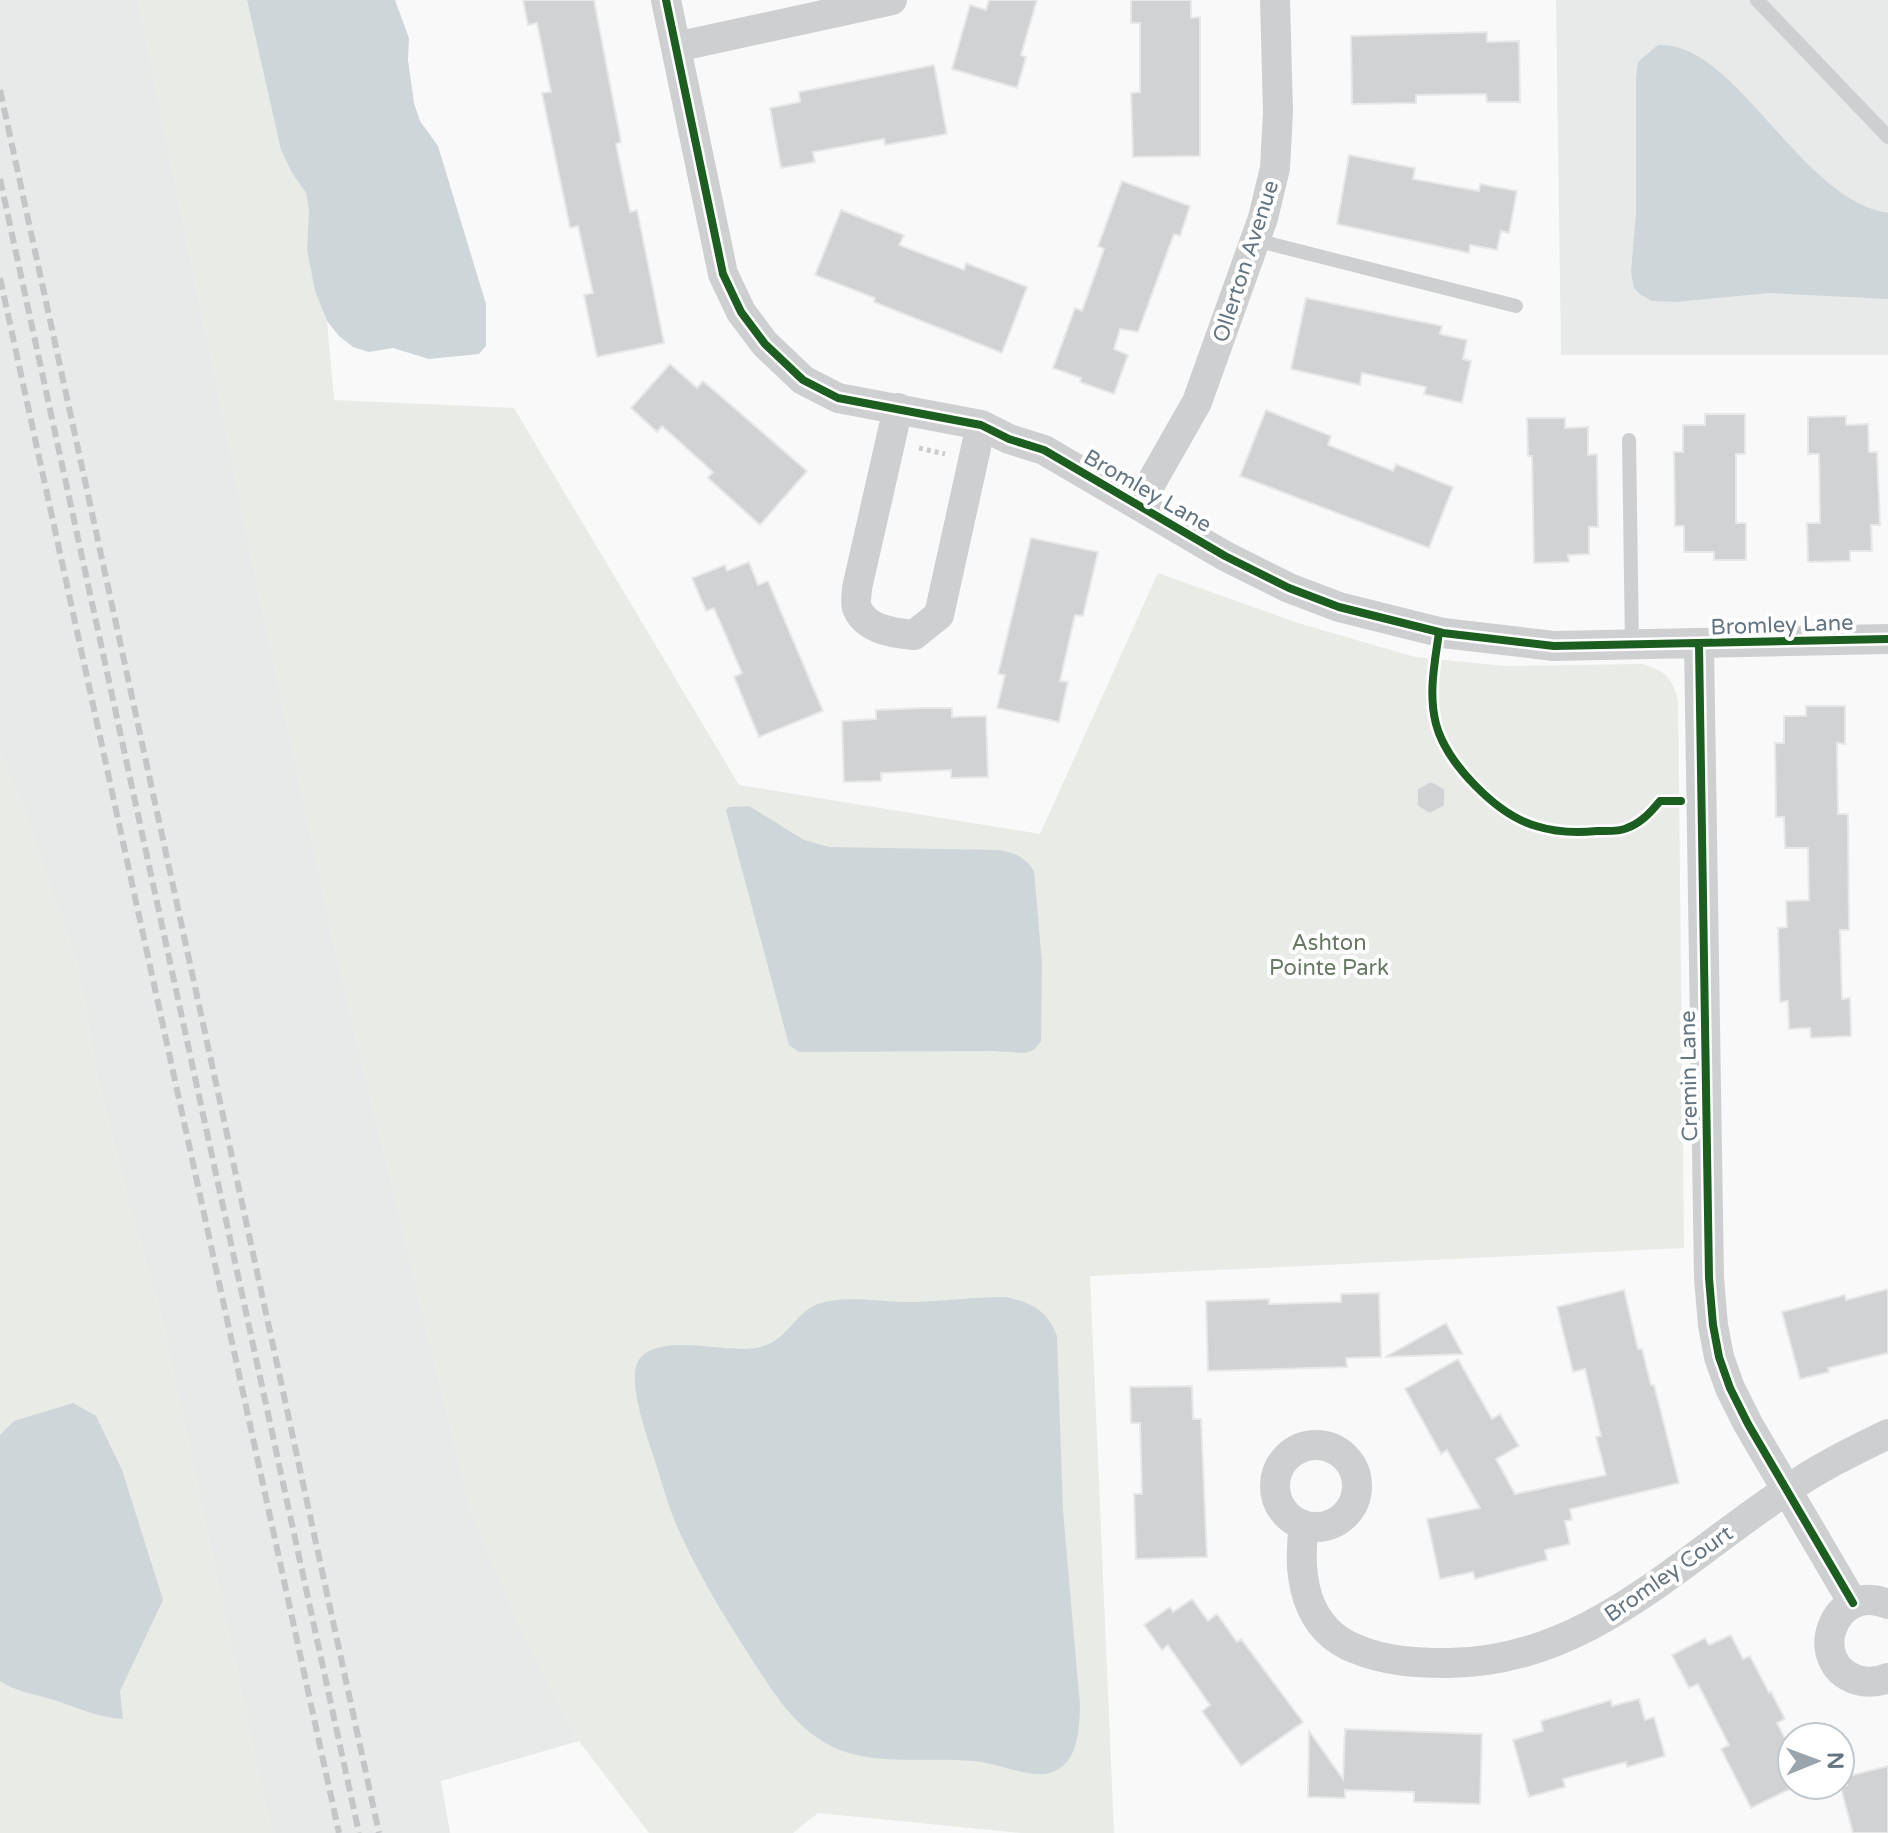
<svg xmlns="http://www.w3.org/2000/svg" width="1888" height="1833" font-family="'Varela Round',sans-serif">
  <rect width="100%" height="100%" fill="#f9f9f9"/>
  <path fill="#e8e9e9" d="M 0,0 L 138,0 L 257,583 L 336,953 L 471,1512 L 525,1638 L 579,1741 L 441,1781 L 450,1833 L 271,1833 L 162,1320 L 128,1201 L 97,1076 L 79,972 L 25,812 L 0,752 Z
    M 1556,0 L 1888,0 L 1888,355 L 1561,355 Z"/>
  <path fill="#e8ebe6" d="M 138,0 L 247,0 L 281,150 L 292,173 L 306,193 L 309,210 L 307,250 L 315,291 L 327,321 L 334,400 L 514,408 L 739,785 L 1040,834 L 1158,573 L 1298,623 L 1415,657 L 1505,666 L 1642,664 C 1665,670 1674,679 1678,702 L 1684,1248 L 1090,1276 L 1114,1833 L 1021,1833 L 818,1813 L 793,1833 L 649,1833 L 579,1741 L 525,1638 L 471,1512 L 336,953 L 257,583 Z
    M 0,752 L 25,812 L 79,972 L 97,1076 L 128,1201 L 162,1320 L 271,1833 L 0,1833 Z"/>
  <path fill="#ced6d9" d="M 247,0 L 395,0 L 409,38 L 408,60 L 414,103 L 420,121 L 438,146 L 486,304 L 486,346 L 479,354 L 429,359 L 393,348 L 369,352 L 353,347 L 339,336 L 327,321 L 315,291 L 307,250 L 309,210 L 306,193 L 292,173 L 281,150 Z
    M 1658,45 C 1736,41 1799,199 1888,213 L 1888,299 L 1769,293 L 1675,302 L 1652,301 L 1641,295 L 1634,288 L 1631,272 L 1636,213 L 1636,76 L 1638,62 Z
    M 749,806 L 804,840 L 829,847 L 998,850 C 1015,853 1024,856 1034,871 L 1042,964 L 1041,1041 L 1034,1050 L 1025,1053 L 993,1051 L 799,1052 L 789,1045 L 726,810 L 729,807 Z
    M 1006,1297 C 1032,1303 1047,1310 1057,1336 L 1063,1511 L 1080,1706 C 1079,1729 1079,1764 1050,1773 C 1031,1779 994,1762 973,1761 C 923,1756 862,1769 819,1739 C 790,1720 771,1689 753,1661 C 725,1618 699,1575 678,1529 C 666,1501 659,1471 649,1443 C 643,1424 625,1371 642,1356 C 667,1334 723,1353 755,1348 C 787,1344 793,1313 818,1304 C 848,1294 885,1303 915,1302 C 945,1301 975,1297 1006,1297 Z
    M 73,1403 L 96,1416 L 122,1470 L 163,1600 L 120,1691 L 123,1719 C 96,1717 79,1708 54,1700 C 35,1694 17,1692 0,1681 L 0,1435 L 14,1421 Z"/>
  <path fill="#d0d2d3" stroke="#e8e8e8" stroke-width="2" d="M 523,0 L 594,0 L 621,142 L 616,144 L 630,212 L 637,210 L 664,343 L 597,357 L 584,295 L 593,293 L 578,226 L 570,228 L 562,189 L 542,93 L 551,92 L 537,23 L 528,25 Z
    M 989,0 L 1037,0 L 1021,55 L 1026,57 L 1017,88 L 952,69 L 970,5 L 986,10 Z
    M 1131,0 L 1191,0 L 1191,18 L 1200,17 L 1200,156 L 1133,157 L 1131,93 L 1140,92 L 1140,23 L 1131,23 Z
    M 1487,32 L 1487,42 L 1519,41 L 1520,102 L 1487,102 L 1486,94 L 1416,95 L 1416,103 L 1352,104 L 1351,36 Z
    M 934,65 L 947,134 L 885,145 L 884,139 L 813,152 L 815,162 L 781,168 L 770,108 L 800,102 L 799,92 Z
    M 1349,155 L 1415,168 L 1413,179 L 1479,191 L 1480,184 L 1517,191 L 1509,233 L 1501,231 L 1497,250 L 1470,245 L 1469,253 L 1337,224 Z
    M 1122,181 L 1190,206 L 1180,236 L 1174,234 L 1138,332 L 1120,329 L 1114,349 L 1128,355 L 1114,394 L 1080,382 L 1081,378 L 1053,368 L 1075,308 L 1082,311 L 1104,249 L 1098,246 Z
    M 841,210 L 904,235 L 899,245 L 964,270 L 966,263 L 1027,287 L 1002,353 L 874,302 L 875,298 L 815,275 Z
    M 1306,298 L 1442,326 L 1440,334 L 1467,340 L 1463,359 L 1471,361 L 1462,403 L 1424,394 L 1426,387 L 1362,373 L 1360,385 L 1291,369 Z
    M 670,364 L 697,388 L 703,381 L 807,471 L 760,525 L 708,478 L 713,472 L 662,426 L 657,432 L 631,408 Z
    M 1266,410 L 1331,436 L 1328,445 L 1393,471 L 1396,464 L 1453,487 L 1429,548 L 1240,476 Z
    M 1705,414 L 1745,414 L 1745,454 L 1736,454 L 1736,523 L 1746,523 L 1746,560 L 1714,560 L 1714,552 L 1684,552 L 1684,526 L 1675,526 L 1674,452 L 1683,452 L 1683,425 L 1705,425 Z
    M 1846,416 L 1846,425 L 1868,424 L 1869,452 L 1877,452 L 1880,525 L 1871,525 L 1872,551 L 1850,551 L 1850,561 L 1808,562 L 1807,523 L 1820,523 L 1819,454 L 1808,454 L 1808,417 Z
    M 1527,418 L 1565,418 L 1565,428 L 1588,427 L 1588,455 L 1597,454 L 1598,527 L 1589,527 L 1589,554 L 1568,555 L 1569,562 L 1534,563 L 1532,456 L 1528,456 Z
    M 1031,538 L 1098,552 L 1083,616 L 1075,615 L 1060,681 L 1068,682 L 1059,722 L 997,708 L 1005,675 L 998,674 Z
    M 749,562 L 758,585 L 768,581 L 823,711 L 759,737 L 734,677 L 742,673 L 714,608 L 706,611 L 692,578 L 725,565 L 727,571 Z
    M 1806,706 L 1845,706 L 1845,744 L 1837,743 L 1838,814 L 1848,814 L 1849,930 L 1840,930 L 1842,999 L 1850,998 L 1851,1036 L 1811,1038 L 1810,1028 L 1789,1029 L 1788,1001 L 1780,1002 L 1778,928 L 1787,927 L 1786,901 L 1809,900 L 1808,848 L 1785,848 L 1784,817 L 1776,817 L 1775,743 L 1784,743 L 1784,716 L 1806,716 Z
    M 924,708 L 952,708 L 952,717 L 986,716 L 988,777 L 951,778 L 951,770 L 881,773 L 881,781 L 844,782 L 842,721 L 876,719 L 876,710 Z
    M 1431,781 L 1445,789 L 1445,806 L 1430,814 L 1417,806 L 1417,789 Z
    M 1888,1289 L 1888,1353 L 1828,1368 L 1829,1372 L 1800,1379 L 1782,1312 L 1845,1295 L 1846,1300 Z
    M 1624,1290 L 1638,1349 L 1642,1349 L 1651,1385 L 1654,1385 L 1679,1483 L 1570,1509 L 1572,1520 L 1565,1521 L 1570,1544 L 1545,1550 L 1547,1560 L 1475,1579 L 1473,1572 L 1440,1579 L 1427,1519 L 1480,1508 L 1447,1450 L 1441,1454 L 1405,1389 L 1458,1359 L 1492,1419 L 1500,1414 L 1519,1446 L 1496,1459 L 1515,1494 L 1606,1475 L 1596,1437 L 1601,1436 L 1585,1369 L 1573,1372 L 1557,1307 Z
    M 1379,1293 L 1381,1357 L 1346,1358 L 1347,1367 L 1208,1371 L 1206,1301 L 1269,1299 L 1269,1304 L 1341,1302 L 1341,1294 Z
    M 1446,1323 L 1463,1354 L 1385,1357 Z
    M 1192,1386 L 1193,1419 L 1201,1419 L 1207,1557 L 1136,1559 L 1134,1494 L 1142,1494 L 1140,1423 L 1131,1423 L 1130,1387 Z
    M 1192,1599 L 1208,1621 L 1217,1614 L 1237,1642 L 1241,1639 L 1303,1722 L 1241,1766 L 1202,1711 L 1210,1705 L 1168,1645 L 1162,1650 L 1144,1625 L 1170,1607 L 1173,1612 Z
    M 1731,1635 L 1743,1659 L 1750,1656 L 1769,1693 L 1771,1692 L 1785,1719 L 1777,1723 L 1792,1752 L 1792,1788 L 1751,1808 L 1721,1749 L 1729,1745 L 1698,1684 L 1689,1688 L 1672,1655 L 1705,1638 L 1709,1645 Z
    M 1639,1699 L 1645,1720 L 1654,1717 L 1665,1756 L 1627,1767 L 1626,1762 L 1563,1779 L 1565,1787 L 1529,1797 L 1513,1740 L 1543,1731 L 1541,1721 L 1611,1700 L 1612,1706 Z
    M 1345,1729 L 1482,1734 L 1480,1804 L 1414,1802 L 1414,1792 L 1345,1790 L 1345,1798 L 1308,1797 L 1309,1731 L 1343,1779 Z
    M 1888,1766 L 1888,1833 L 1853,1833 L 1840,1785 L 1847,1785 L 1845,1777 Z"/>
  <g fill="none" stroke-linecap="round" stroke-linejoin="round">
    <path stroke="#cbcccd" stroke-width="5" stroke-dasharray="4 4" stroke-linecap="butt" d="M 919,448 L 945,454"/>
    <path stroke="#cecfd0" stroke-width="14" d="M 1757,0 L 1888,137
      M 1255,240 L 1516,306
      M 1629,440 L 1632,645"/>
    <path stroke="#cecfd0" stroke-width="30" d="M 666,0 L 723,274 L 741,312 L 765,344 L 803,380 L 838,398 L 981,425 L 1009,439 L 1044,450 L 1225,556 L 1289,588 L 1339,607 L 1443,633 L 1554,646 L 1888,639
      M 676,47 L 892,0
      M 898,408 L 857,588 C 857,593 855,603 857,608 C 866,630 894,633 914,635 L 939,615 L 981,425
      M 1139,504 L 1197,402 L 1263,218 L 1275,168 L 1278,112 L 1275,0
      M 1699,644 L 1709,1278 L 1713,1325 L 1719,1357 L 1730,1388 L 1748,1424 L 1853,1603
      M1275 1486a41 41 0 1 1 82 0a41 41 0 1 1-82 0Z
      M 1304,1526 C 1297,1574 1304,1629 1356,1649 C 1385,1661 1415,1663 1446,1663 C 1584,1664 1679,1561 1787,1490 C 1818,1468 1853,1451 1888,1434
      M 1888,1604 C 1833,1581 1805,1663 1857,1680 C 1868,1683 1878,1682 1888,1678"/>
    <path stroke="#c3c5c6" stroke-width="6" stroke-dasharray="12 6" stroke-linecap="butt" d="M 0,90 L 379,1833
      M 0,179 L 359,1833
      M 0,278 L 339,1833"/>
    <g stroke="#fff" stroke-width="13">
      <path id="cycleway" d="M 666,0 L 723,274 L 741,312 L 765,344 L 803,380 L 838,398 L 981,425 L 1009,439 L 1044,450 L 1225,556 L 1289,588 L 1339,607 L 1443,633 L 1554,646 L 1888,639
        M 1439,632 C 1435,662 1428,693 1436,724 C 1446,763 1497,815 1536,826 C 1555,832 1577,833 1597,831 C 1606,831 1619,832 1627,828 C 1641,823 1651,812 1660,801 L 1681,801
        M 1699,644 L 1709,1278 L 1713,1325 L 1719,1357 L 1730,1388 L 1748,1424 L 1853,1603"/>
    </g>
    <use href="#cycleway" stroke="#1b5e20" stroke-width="8"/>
  </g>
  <g text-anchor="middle" stroke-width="8" stroke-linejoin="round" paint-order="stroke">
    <g font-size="22" fill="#657683" stroke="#fff">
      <text transform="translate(1245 261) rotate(-72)" y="8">Ollerton Avenue</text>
      <text transform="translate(1148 490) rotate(30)" y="8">Bromley Lane</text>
      <text transform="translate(1782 624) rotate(-2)" y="8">Bromley Lane</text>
      <text transform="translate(1688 1076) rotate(-91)" y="8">Cremin Lane</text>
      <text transform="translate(1668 1573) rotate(-35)" y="8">Bromley Court</text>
    </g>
    <g font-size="22" fill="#687a64" stroke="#fff">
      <text x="1329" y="950">Ashton<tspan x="1329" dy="25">Pointe Park</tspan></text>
    </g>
  </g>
  <g transform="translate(1816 1761) rotate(89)"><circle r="38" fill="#ffffff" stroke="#c1c8cd" stroke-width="2"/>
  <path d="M0-6L14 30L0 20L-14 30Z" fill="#99a4ac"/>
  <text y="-12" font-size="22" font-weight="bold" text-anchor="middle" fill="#657683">N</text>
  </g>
</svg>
